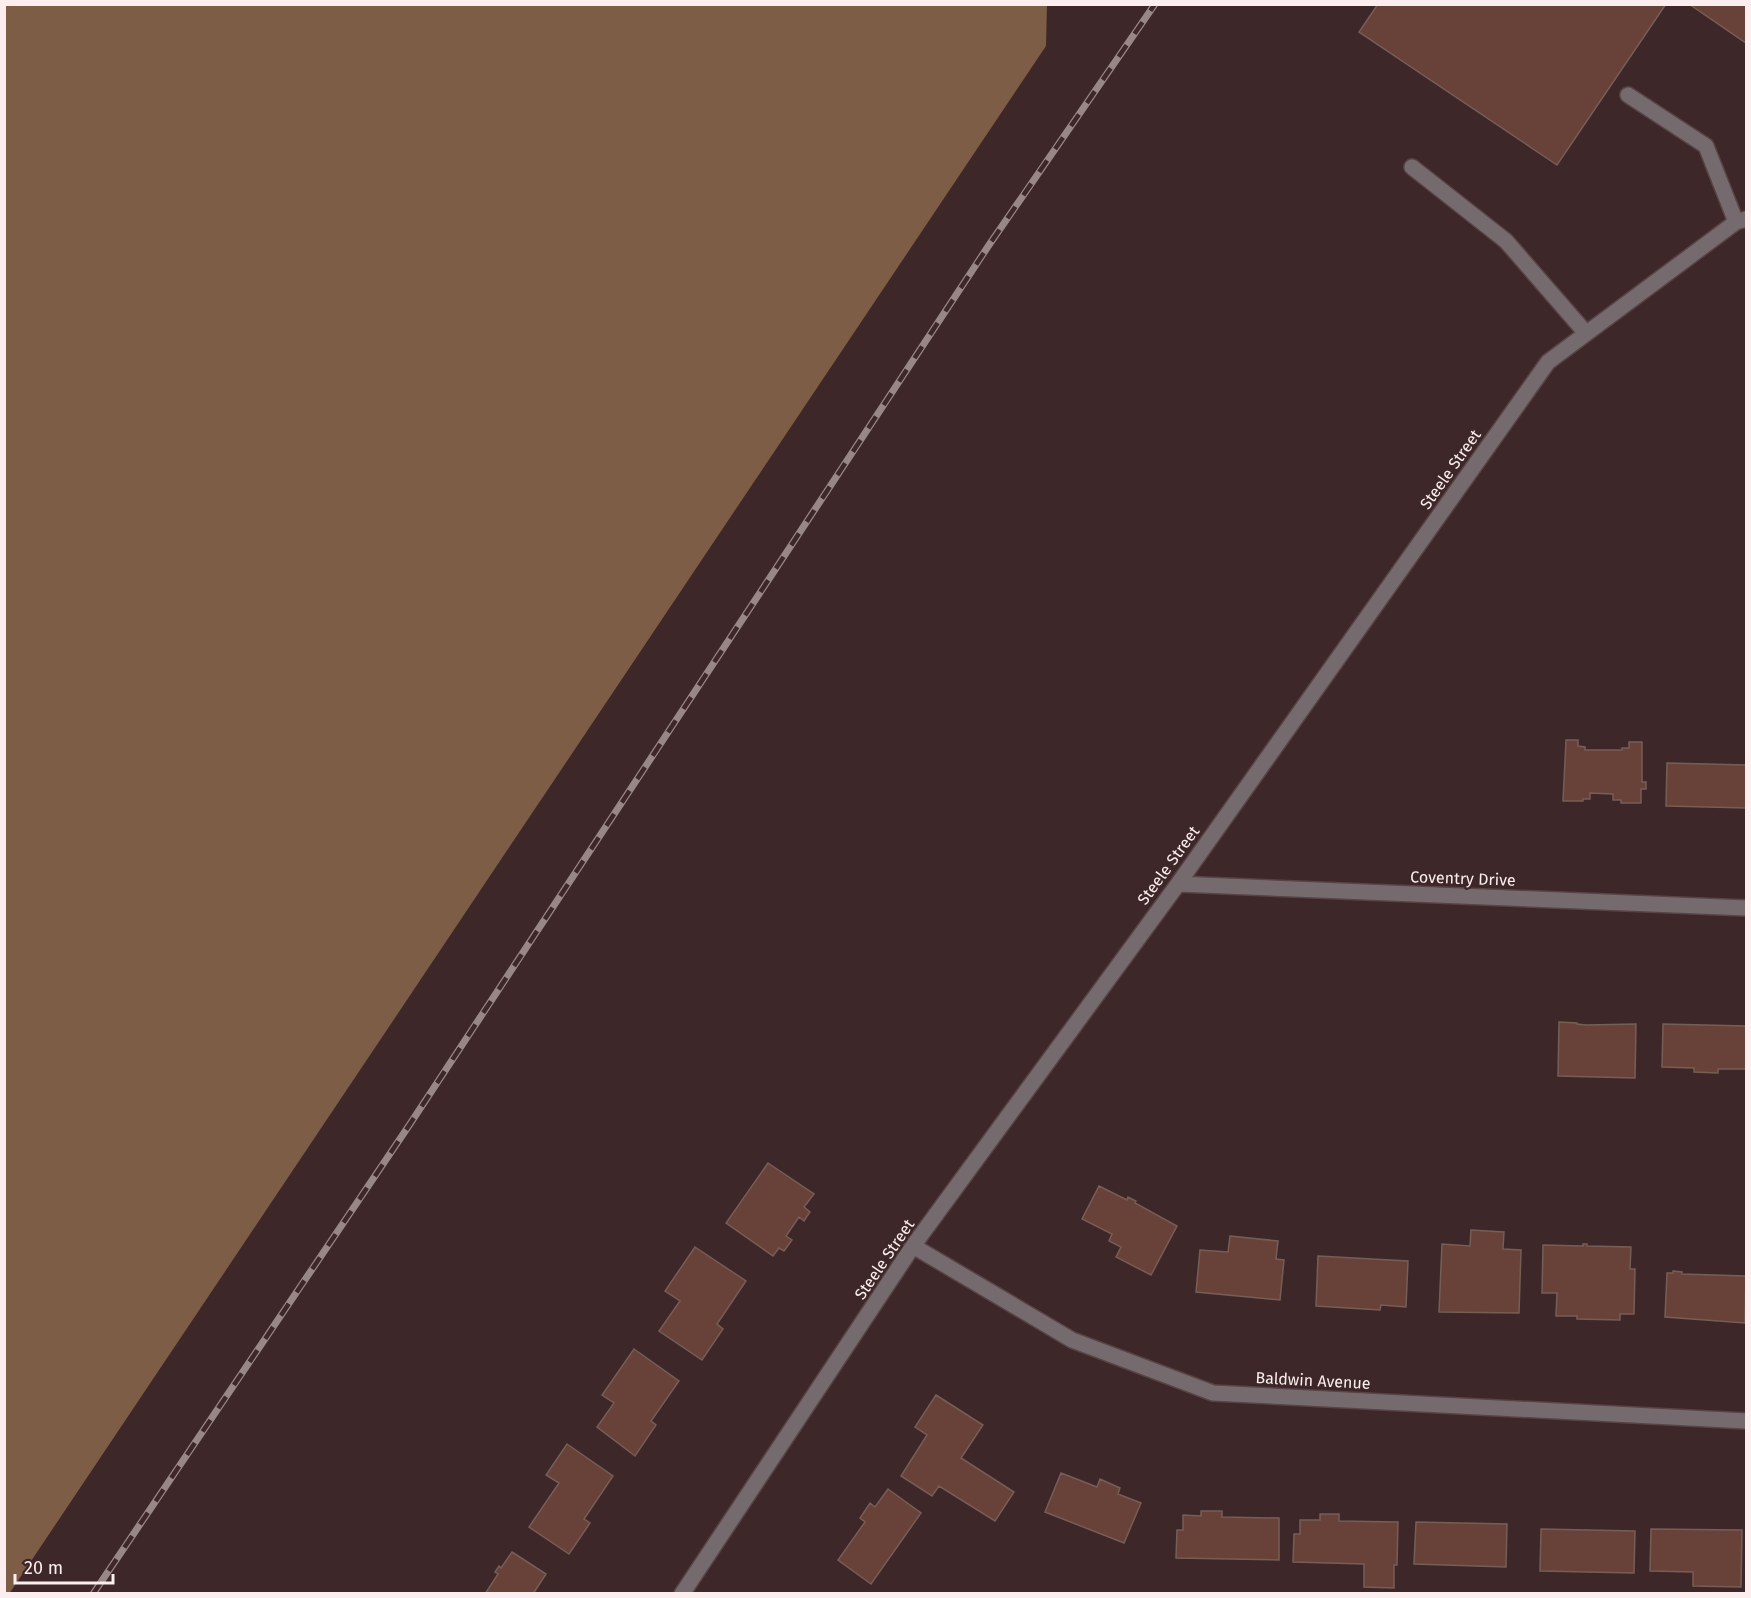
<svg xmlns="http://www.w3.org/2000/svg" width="1751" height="1598" font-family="'Fira Sans',sans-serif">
  <rect width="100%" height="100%" fill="#3d2729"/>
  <path fill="#7d5d45" d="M 5,4 L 1047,5 L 1046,46 L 9,1594 L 4,1593 Z"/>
  <path fill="#684239" stroke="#765e57" stroke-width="1.5" d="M 1378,4 L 1666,4 L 1557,165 L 1359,32 Z
    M 1689,4 L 1746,4 L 1746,43 Z
    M 1566,740 L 1578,740 L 1578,746 L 1585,747 L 1585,750 L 1622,750 L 1622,748 L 1629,748 L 1629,742 L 1642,742 L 1642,782 L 1646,782 L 1646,789 L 1641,789 L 1641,803 L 1621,803 L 1621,800 L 1613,800 L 1613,794 L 1590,793 L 1590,799 L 1583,799 L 1583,801 L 1563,801 Z
    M 1667,763 L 1746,765 L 1746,808 L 1666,806 Z
    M 1559,1022 L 1577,1023 L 1577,1024 L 1586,1025 L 1636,1024 L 1635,1078 L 1558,1076 Z
    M 1663,1024 L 1746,1026 L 1746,1069 L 1718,1069 L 1718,1073 L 1694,1072 L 1694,1068 L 1662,1067 Z
    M 768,1163 L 814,1194 L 804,1207 L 810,1212 L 804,1221 L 799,1217 L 786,1236 L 792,1240 L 784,1251 L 779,1248 L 773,1256 L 726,1223 Z
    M 1099,1186 L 1127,1200 L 1128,1197 L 1136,1201 L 1135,1203 L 1177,1226 L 1151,1275 L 1116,1257 L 1121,1247 L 1109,1241 L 1112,1234 L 1082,1219 Z
    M 1471,1230 L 1504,1232 L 1503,1249 L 1521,1250 L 1519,1313 L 1439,1312 L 1442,1244 L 1470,1246 Z
    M 1230,1236 L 1278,1241 L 1276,1259 L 1284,1260 L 1280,1300 L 1196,1292 L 1200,1250 L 1228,1252 Z
    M 1583,1244 L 1587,1244 L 1587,1246 L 1631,1247 L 1630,1269 L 1635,1269 L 1634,1314 L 1620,1314 L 1620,1320 L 1577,1319 L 1577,1316 L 1556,1316 L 1557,1293 L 1542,1293 L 1543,1245 L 1583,1246 Z
    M 695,1247 L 746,1281 L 717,1324 L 723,1329 L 702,1360 L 659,1331 L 680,1301 L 665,1291 Z
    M 1318,1256 L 1408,1261 L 1406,1307 L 1381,1305 L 1380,1310 L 1316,1306 Z
    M 1673,1271 L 1682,1272 L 1682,1274 L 1746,1276 L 1745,1323 L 1665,1317 L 1667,1273 L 1673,1273 Z
    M 634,1349 L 679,1381 L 651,1421 L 656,1425 L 635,1456 L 597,1427 L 614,1403 L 602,1395 Z
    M 936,1395 L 983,1425 L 961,1458 L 1014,1492 L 995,1521 L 939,1486 L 932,1496 L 901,1476 L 927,1435 L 915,1427 Z
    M 567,1444 L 613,1476 L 584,1519 L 590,1523 L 569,1554 L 529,1527 L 559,1483 L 546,1475 Z
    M 1061,1473 L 1097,1487 L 1100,1479 L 1120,1488 L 1118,1494 L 1141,1503 L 1124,1543 L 1045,1512 Z
    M 888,1489 L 921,1513 L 871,1584 L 838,1560 L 865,1522 L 860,1518 L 870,1503 L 875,1507 Z
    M 1201,1511 L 1222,1511 L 1222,1517 L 1279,1518 L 1279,1560 L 1176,1558 L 1177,1530 L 1183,1530 L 1183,1515 L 1201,1516 Z
    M 1320,1514 L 1339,1514 L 1339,1521 L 1398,1522 L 1397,1565 L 1394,1565 L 1394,1588 L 1364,1587 L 1364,1564 L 1293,1562 L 1294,1534 L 1300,1534 L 1300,1520 L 1320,1520 Z
    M 1416,1522 L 1507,1524 L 1506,1567 L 1414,1564 Z
    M 1541,1529 L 1635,1531 L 1634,1573 L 1540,1571 Z
    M 1651,1529 L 1742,1530 L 1741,1587 L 1693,1586 L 1693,1572 L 1650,1571 Z
    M 512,1552 L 546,1574 L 533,1594 L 485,1594 L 498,1574 L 495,1572 L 499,1566 L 501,1568 Z"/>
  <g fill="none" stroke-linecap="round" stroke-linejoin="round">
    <g stroke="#584345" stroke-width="18">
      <path id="service" d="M 1628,95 L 1706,146 L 1736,222
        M 1412,167 L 1506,241 L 1585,332"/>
    </g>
    <g stroke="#584345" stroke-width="18">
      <path id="minor" d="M 1178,884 L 1746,908
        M 913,1246 L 1072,1340 L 1213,1393 L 1746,1421
        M 682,1594 L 913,1246 L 1178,884 L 1548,362 L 1736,222 L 1746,219"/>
    </g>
    <use href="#service" stroke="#756b6f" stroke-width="15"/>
    <use href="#minor" stroke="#756b6f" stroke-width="15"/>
    <g stroke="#998687" stroke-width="7">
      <path id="rail" d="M 93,1594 L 408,1127 L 989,245 L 1155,4"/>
    </g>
    <use href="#rail" stroke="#3d2729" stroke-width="4.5" stroke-dasharray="14" stroke-linecap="butt"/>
  </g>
  <g text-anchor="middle" stroke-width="5" stroke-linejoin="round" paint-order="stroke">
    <g font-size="16" fill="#fcedee" stroke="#3d2729">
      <text transform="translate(1450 469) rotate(-55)" y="6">Steele Street</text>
      <text transform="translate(1168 865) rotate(-54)" y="6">Steele Street</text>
      <text transform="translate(1463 878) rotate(2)" y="6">Coventry Drive</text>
      <text transform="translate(884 1259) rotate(-56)" y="6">Steele Street</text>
      <text transform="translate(1313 1380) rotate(3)" y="6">Baldwin Avenue</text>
    </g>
  </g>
  <rect width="1751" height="1598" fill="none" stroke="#fcedee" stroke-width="12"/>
  <path d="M15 1574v9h98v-9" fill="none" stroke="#fcedee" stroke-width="3"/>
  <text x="24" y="1574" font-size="18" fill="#fcedee" stroke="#3d2729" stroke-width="4.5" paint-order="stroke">20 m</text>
</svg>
